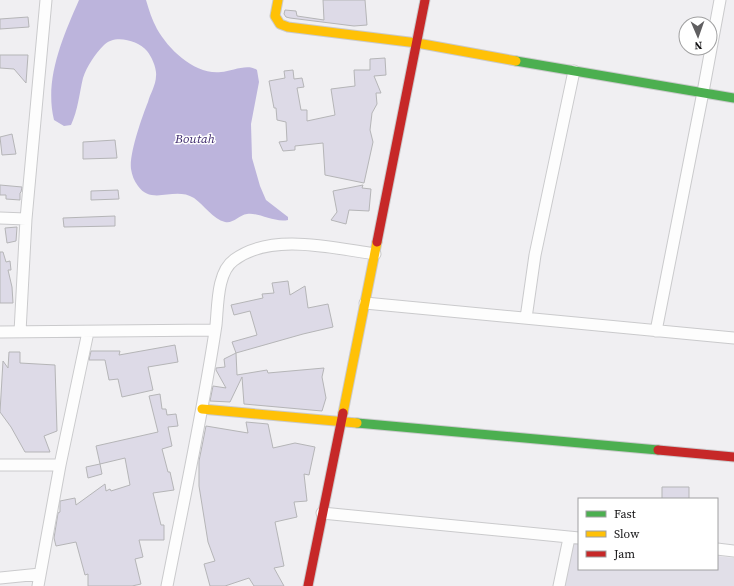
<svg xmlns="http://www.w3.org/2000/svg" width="734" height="586" font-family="'Source Serif 4',serif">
  <rect width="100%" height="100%" fill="#f0eff2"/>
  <path fill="#e1dfe8" d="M 573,543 L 579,543 L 579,569 L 717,569 L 717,556 L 734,558 L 734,586 L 564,586 Z"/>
  <path fill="#bcb4dc" d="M 79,0 L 146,0 C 149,10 152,20 157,29 C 169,50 195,75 221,72 C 232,71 248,63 257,70 L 259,82 L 251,124 L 252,158 L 260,186 L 266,200 L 288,217 L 288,220 C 274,223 258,212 247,214 C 239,215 233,224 225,222 C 213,219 204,205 194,198 C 174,186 152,206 138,186 C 134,181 132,175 131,169 C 129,154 142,117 148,102 C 150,94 156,85 156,76 C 157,69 152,57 147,51 C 138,40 114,34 104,45 C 95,54 87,66 83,78 C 79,95 78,110 71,125 L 64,126 L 54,120 C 44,79 63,37 79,0 Z"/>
  <path fill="#dddae7" stroke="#b5b5b7" d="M 323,0 L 365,0 L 367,25 L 354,26 L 290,18 L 286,17 L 284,14 L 285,10 L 296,11 L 297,16 L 324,20 Z
    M 28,17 L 29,27 L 0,29 L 0,19 Z
    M 0,55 L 28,55 L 26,83 L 14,69 L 0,68 Z
    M 385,58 L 386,75 L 374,76 L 381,93 L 376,93 L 377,104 L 372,113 L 370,130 L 373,142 L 364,183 L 325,175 L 323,143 L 295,146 L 295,150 L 283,151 L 279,142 L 287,141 L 286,122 L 277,120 L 276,108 L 274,108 L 269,81 L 285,78 L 284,71 L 293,70 L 294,79 L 302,78 L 304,87 L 297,88 L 301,110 L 307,110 L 307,121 L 335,115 L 331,89 L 355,86 L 354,70 L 370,70 L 370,59 Z
    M 12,134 L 16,154 L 2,155 L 0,137 Z
    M 115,140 L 117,158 L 83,159 L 83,142 Z
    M 0,185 L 22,187 L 21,192 L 20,193 L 20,200 L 6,199 L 6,195 L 0,195 Z
    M 363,185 L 362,188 L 371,189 L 369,211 L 349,210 L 346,224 L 331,220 L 337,212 L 333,191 Z
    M 118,190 L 119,199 L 91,200 L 91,191 Z
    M 115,216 L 115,226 L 64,227 L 63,218 Z
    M 17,227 L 16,241 L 7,243 L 5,228 Z
    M 0,252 L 3,252 L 6,262 L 10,261 L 11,270 L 8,270 L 12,287 L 13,303 L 0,303 Z
    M 288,281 L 290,295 L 305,286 L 308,308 L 328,304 L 333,327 L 303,334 L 236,353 L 232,342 L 257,335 L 250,311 L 234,315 L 231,305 L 263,298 L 262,294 L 274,293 L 272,283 Z
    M 175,345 L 178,362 L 148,367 L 153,390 L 122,397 L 118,379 L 109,380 L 105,360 L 89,360 L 91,351 L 120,351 L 119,355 Z
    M 9,352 L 20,352 L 20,363 L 55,365 L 57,431 L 44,436 L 50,452 L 25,452 L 11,427 L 0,412 L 3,361 L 8,368 Z
    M 236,353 L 237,375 L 267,370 L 268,373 L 324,368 L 322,377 L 326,398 L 322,411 L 244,404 L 242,377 L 230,402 L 210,401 L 213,386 L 226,388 L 216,370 L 216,368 L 225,367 L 224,359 Z
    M 160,394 L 162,409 L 166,409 L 167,415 L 176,414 L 178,426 L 168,427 L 172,446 L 162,449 L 168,472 L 170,472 L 174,490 L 153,493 L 161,525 L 164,525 L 164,540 L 139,540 L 143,557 L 135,559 L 141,584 L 132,586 L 88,586 L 88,574 L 85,575 L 76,542 L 56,546 L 54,538 L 58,513 L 60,512 L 60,501 L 75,498 L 76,505 L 105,484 L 106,491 L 110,489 L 111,491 L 130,485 L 125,458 L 100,464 L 96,446 L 158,432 L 149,396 Z
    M 246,422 L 268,424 L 273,448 L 295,443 L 315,447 L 309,475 L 304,474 L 307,501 L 294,502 L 297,517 L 275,522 L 284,566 L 274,568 L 284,586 L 254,586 L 249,578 L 225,586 L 210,586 L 204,564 L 215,561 L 208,542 L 199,486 L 199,461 L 206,426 L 248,433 Z
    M 100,464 L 102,474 L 88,478 L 86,467 Z
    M 662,487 L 689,487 L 689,499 L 662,499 Z"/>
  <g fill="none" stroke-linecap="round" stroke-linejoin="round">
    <g stroke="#cacacc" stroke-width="13">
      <path id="street" d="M 0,218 L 26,219 L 20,332
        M 26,219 L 46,0
        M 365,303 L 734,338
        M 526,318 L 535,255 L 574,71
        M 656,331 L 703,92 L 720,0
        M 0,332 L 215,330
        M 0,465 L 60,465
        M 322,513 L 579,538
        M 717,549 L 734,551
        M 0,578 L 40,574
        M 38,586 L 60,465 L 88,332
        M 167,586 C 184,499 203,412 216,325 C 218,305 217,272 234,260 C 271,232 333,248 375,254
        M 559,586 L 569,538"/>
    </g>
    <g stroke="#cacacc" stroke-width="11">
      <path id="fast" d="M 516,61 L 734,98
        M 357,423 L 658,450"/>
    </g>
    <g stroke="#cacacc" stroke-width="11">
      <path id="slow" d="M 278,0 L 275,16 L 280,24 L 288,27 L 417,43 L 516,61
        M 202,409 L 357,423
        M 343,413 L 377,242"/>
    </g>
    <g stroke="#cacacc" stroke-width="11">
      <path id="jam" d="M 377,242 L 425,0
        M 658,450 L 734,457
        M 308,586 L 343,413"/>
    </g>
    <use href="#street" stroke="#fdfdfd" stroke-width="11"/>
    <use href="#fast" stroke="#4caf50" stroke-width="9"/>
    <use href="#slow" stroke="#ffc107" stroke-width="9"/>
    <use href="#jam" stroke="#c62828" stroke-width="9"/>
  </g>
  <g text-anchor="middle" stroke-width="3" stroke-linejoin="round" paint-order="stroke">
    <g font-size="13" font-style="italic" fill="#3f2b6e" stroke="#fff">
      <text x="195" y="143">Boutah</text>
    </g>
  </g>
  <rect x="578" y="498" width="140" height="72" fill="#ffffff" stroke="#a0a0a1"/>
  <rect x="586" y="511" width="20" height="6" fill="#4caf50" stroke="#a0a0a1"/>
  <text x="614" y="518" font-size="12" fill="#121113">Fast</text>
  <rect x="586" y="531" width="20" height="6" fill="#ffc107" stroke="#a0a0a1"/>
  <text x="614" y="538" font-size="12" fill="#121113">Slow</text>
  <rect x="586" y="551" width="20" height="6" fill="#c62828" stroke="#a0a0a1"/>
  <text x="614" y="558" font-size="12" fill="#121113">Jam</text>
  <g transform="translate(698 36) rotate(178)"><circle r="19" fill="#ffffff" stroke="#a0a0a1"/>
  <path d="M0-3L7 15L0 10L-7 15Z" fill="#605f61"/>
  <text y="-6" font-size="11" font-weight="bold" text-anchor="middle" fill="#121113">N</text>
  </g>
</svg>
